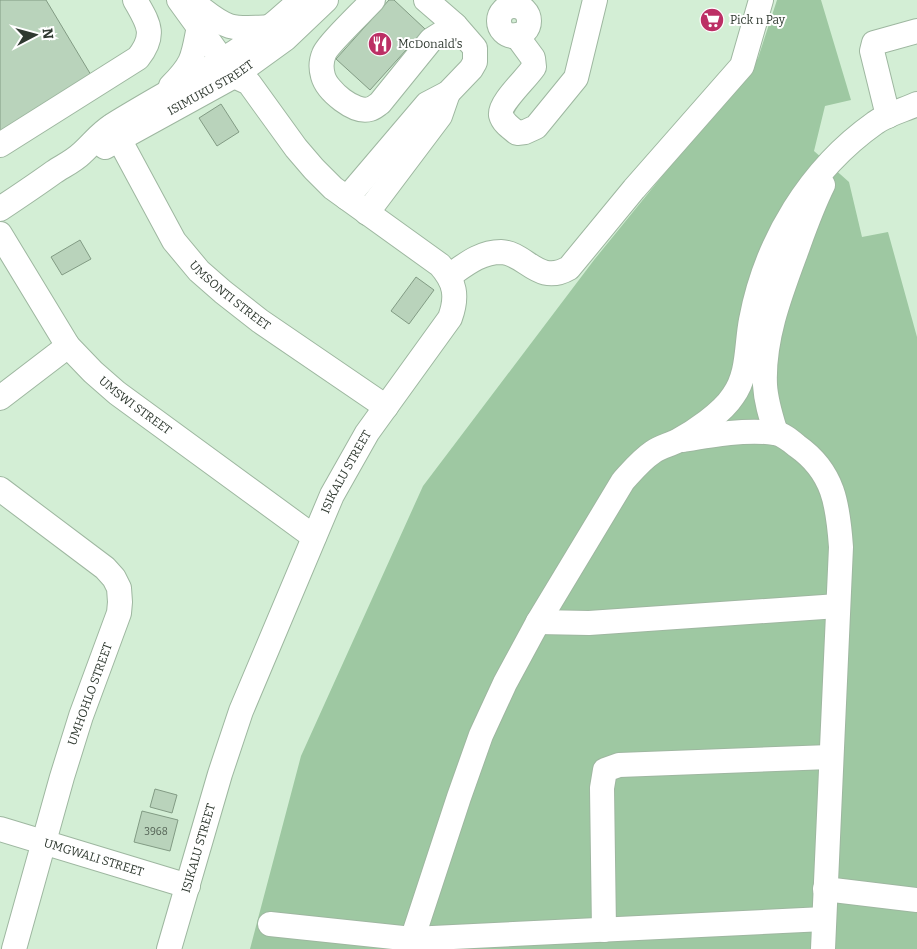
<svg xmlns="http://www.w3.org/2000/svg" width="917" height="949" font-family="Bitter,serif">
  <rect width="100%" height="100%" fill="#d3eed5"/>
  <path fill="#9ec8a2" d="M 777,0 L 821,0 L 851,100 L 825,106 L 814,151 L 849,182 L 862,237 L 888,232 L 917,337 L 917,949 L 250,949 L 301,756 L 423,486 L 594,260 L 758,58 Z"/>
  <path fill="#b9d3bb" stroke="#829b84" d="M 0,0 L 46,0 L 91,75 L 0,132 Z
    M 389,0 L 394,0 L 425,29 L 370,90 L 336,59 Z
    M 221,104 L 239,132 L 217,146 L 199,118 Z
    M 80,240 L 91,259 L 62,275 L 51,257 Z
    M 416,277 L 434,290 L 409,324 L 391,311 Z
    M 155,789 L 177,795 L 172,813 L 150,807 Z
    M 142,811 L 178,820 L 170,851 L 134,842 Z"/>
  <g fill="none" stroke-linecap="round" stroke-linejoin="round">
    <g stroke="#9eb7a0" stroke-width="26">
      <g id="minor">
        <path d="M 426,0 L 455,25"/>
        <path d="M 198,6 C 229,31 232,29 271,27"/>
        <circle cx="514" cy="21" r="15"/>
        <path d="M 516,35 L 533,58 L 534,67 C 527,78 499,103 501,115 C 503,123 511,128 517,133 L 525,132 L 536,127 L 576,78 L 595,0"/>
        <path d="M 171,86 C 194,63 193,57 199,26"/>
        <path d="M 888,116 L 872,51 L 874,43 L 917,31"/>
        <path id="s1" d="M 112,126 L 174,241 L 199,271 L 223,292 L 260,321 L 386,407"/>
        <path d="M 0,145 L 138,58 C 157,34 148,23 135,0"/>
        <path id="s2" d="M 105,147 L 234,76 L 285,39 L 326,0"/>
        <path d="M 347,198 L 427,104 L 448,93 L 471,69 L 475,62 L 475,48 L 455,25 L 431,40 L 380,103 C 377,105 374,108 370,109 C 355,114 327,91 323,76 C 321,69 321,61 324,54 C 327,45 364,10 373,0"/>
        <path d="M 0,209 C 18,197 36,185 54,172 C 63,166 74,161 82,153 C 94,142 99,134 113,125 C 177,85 246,54 300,0"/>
        <path d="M 367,213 L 440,116 L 448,93"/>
        <path id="s3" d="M 0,234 L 68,346 L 93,372 L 117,393 L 314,537"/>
        <path d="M 449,276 C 465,265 480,252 501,252 C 526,253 538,286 569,268 L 634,189 L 742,66 L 761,0"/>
        <path d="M 0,398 L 68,346"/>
        <path d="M 776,433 C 771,417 766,402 765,385 C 763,339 780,295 796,252 C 804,230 812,207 823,185"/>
        <path d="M 683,440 C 712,435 746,429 775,433 C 783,434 791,441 797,446 C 834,472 838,505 841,547 L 823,949"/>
        <path d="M 0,489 L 105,568 L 114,578 L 119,588 L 120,602 L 119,613 L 81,716 L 62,777 L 14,949"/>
        <path d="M 538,622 L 589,623 L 838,606"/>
        <path id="s4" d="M 0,829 L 188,886"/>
        <path d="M 825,889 L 917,900"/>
        <path d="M 270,924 L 412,939 L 824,919"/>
        <path d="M 604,930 L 602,788 L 605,770 L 619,765 L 830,757"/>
        <path id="s5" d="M 169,949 L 220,774 L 241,711 L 332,495 L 367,433 L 450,318 C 458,296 455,282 440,265 L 333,188 L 314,169 L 296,148 L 249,83 L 234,76 L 179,0"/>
        <path d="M 409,949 L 459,797 L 481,735 L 505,683 L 538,622 L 623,481 C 633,470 641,460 653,452 C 660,447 669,445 677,441 C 694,432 722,413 733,396 C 749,374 746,345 751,320 C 766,241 810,169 875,123 C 887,114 904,110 917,104"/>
      </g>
    </g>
    <use href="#minor" stroke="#fff" stroke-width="24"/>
  </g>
  <defs>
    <g id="supermarket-disc" transform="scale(1.25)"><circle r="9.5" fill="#bc2f65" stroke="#fff"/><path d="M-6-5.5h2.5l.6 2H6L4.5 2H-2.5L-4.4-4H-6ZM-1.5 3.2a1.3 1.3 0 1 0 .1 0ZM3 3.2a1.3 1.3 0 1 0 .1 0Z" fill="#fff"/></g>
    <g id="restaurant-disc" transform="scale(1.25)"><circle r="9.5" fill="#bc2f65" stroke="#fff"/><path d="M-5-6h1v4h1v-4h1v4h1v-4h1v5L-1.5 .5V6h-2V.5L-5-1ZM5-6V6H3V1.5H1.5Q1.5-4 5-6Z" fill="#fff"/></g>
  </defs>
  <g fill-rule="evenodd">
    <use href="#supermarket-disc" x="712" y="20"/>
    <use href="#restaurant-disc" x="380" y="44"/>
  </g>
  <g text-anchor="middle" stroke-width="4" stroke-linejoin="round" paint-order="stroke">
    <g font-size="10" fill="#526053">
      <text x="156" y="835">3968</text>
    </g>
    <g font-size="12" fill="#2f3930" stroke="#fff" text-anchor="start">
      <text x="730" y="24">Pick n Pay</text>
      <text x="398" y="48">McDonald's</text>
    </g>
    <g font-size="12" fill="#2f3930" stroke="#fff">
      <text dy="4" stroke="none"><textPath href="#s2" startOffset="121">ISIMUKU STREET</textPath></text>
      <text dy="4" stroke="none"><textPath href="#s1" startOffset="209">UMSONTI STREET</textPath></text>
      <text dy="4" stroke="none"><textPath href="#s3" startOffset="221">UMSWI STREET</textPath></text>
      <text dy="4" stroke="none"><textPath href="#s5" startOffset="510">ISIKALU STREET</textPath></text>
      <text transform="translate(90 694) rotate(-70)" y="4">UMHOHLO STREET</text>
      <text dy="4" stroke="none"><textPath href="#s5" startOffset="105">ISIKALU STREET</textPath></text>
      <text dy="4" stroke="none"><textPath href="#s4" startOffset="98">UMGWALI STREET</textPath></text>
    </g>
  </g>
  <g transform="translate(35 35) rotate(84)" stroke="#ffffff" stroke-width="4" paint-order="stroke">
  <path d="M0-4L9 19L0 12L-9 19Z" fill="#2f3930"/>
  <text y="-8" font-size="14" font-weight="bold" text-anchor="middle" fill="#2f3930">N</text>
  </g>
</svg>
